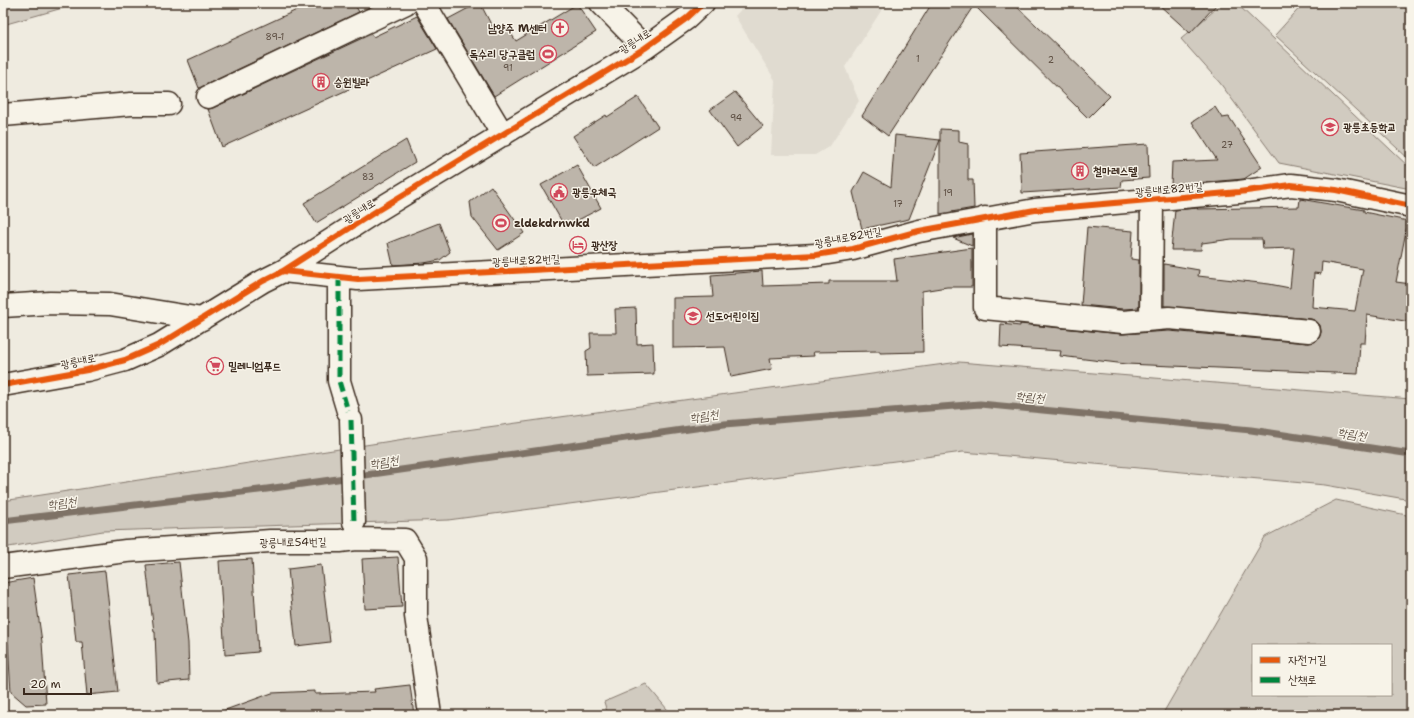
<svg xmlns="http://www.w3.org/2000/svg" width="1414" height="718" font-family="'Shantell Sans','Poor Story',sans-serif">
  <rect width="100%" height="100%" fill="#efebe0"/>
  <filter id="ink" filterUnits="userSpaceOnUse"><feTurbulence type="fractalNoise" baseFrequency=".025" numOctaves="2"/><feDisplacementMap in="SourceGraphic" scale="8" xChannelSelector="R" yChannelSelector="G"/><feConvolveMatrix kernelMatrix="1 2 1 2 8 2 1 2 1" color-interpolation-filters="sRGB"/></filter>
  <g filter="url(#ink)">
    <path fill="#e0dbd0" d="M 747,3 L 886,3 L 845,67 L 859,101 L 830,146 L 815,155 L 771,155 L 775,80 L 735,16 Z"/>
    <path fill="#d1cbc0" stroke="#867a6f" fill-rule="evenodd" d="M 3,3 L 80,3 L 3,25 Z
      M 1223,3 L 1236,3 L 1411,169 L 1411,189 L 1279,163 L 1220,83 L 1181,39 Z
      M 1304,3 L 1411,3 L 1411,161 L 1275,35 Z
      M 959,362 L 1411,399 L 1411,500 L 1325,485 L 963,452 L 448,520 L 103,531 L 3,548 L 3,501 L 430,435 Z
      M 1336,500 L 1411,516 L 1411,715 L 1162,715 L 1265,537 ZM 1253,645 L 1391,645 L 1391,695 L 1253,695 Z
      M 646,684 L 672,715 L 608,715 L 604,702 Z"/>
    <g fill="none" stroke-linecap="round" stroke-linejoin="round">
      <path stroke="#7e7266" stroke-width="7" d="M 3,521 L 267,489 L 724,424 L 980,404 L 1251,430 L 1411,454"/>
    </g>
    <path fill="#bdb5aa" stroke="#3b2a1e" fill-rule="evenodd" d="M 312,3 L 354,3 L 359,12 L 199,88 L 188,60 Z
      M 478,3 L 480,3 L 495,32 L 506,26 L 516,41 L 577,4 L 596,32 L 494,96 L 448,19 Z
      M 932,3 L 1013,3 L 1110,96 L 1088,118 L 974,5 L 888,136 L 862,116 Z
      M 1157,3 L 1218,3 L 1190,33 Z
      M 417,16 L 437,49 L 222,147 L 208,109 L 213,108 L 371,34 L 373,37 Z
      M 735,92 L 763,126 L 737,147 L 710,110 Z
      M 638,97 L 658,127 L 594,168 L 573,136 L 606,115 L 607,117 Z
      M 1215,107 L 1222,118 L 1229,117 L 1262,167 L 1244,179 L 1171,185 L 1172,162 L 1217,160 L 1192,122 Z
      M 940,129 L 959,130 L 959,142 L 968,144 L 968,180 L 973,180 L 974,208 L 940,214 Z
      M 895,135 L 940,140 L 909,219 L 862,229 L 853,192 L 864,172 L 891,187 Z
      M 406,140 L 415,162 L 316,223 L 304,203 Z
      M 1148,144 L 1149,178 L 1122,180 L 1121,187 L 1022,193 L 1020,153 Z
      M 577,165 L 601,208 L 565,227 L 541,185 Z
      M 491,186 L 524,233 L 498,250 L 472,217 L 470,202 Z
      M 1300,199 L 1364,210 L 1364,212 L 1408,221 L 1396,282 L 1411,284 L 1411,322 L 1367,315 L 1365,343 L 1360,343 L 1358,374 L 1126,364 L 1060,356 L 1061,351 L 1000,347 L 1001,324 L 1020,326 L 1020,324 L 1122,334 L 1169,331 L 1308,343 L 1315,342 L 1319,338 L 1321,332 L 1320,325 L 1316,321 L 1311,319 L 1164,306 L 1164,264 L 1199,270 L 1198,276 L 1269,284 L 1290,288 L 1294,248 L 1263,249 L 1262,239 L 1232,239 L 1202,243 L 1201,250 L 1171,250 L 1175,210 L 1198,208 L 1197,209 L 1299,207 ZM 1322,262 L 1363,269 L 1355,311 L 1312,307 L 1314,273 L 1321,274 Z
      M 439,223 L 450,252 L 440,260 L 424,263 L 393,265 L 388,243 Z
      M 1087,227 L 1133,231 L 1131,259 L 1139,260 L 1139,308 L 1123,309 L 1081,305 Z
      M 972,234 L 972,246 L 953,238 Z
      M 972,248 L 972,287 L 947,287 L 922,291 L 923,352 L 880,353 L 880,351 L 813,352 L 814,356 L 770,358 L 772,369 L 731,377 L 725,347 L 673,348 L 673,298 L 713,297 L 711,275 L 762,271 L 763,286 L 829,284 L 829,281 L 897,281 L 894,259 Z
      M 636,308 L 637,344 L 653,343 L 654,374 L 587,376 L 586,351 L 591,348 L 590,333 L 616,333 L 615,309 Z
      M 398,557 L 402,607 L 365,609 L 362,559 Z
      M 252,559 L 258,652 L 225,655 L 219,561 Z
      M 179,562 L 188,643 L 189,680 L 157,683 L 155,632 L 154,632 L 146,565 Z
      M 321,565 L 330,642 L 296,646 L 288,569 Z
      M 105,571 L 118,692 L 87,695 L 82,642 L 76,642 L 69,575 Z
      M 33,578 L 42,642 L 46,704 L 26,705 L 11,692 L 8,645 L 3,609 L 3,583 Z
      M 410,685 L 414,715 L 218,715 L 217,713 L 272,693 L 315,691 L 315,694 L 375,692 L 374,689 Z"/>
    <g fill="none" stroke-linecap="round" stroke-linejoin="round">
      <g stroke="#3b2a1e" stroke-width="25">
        <path id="minor" d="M 424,3 L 503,135
          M 601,3 L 645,48
          M 208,97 L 406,3
          M 3,115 L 131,104 L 169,104
          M 985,218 L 985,308 L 1123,322 L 1169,318 L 1309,331
          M 283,271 L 358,279 L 816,255 L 853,249 L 919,231 L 1035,210 L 1239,192 L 1291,185 L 1336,190 L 1411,206
          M 339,277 L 339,381 L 348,411
          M 3,306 L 50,303 L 110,304 L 202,319
          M 1151,319 L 1152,200
          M 3,385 L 87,370 L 125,360 L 159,345 L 263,281 L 283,271 L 378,210 L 645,48 L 687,18 L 703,3
          M 351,420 L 354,522
          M 3,567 L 126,551 L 201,546 L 270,541 L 340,541 L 356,539 L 405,540 L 416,558 L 416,616 L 430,715"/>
      </g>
      <use href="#minor" stroke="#f7f3e8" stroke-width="22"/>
      <path stroke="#00873e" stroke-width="5" stroke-dasharray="10 5" stroke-linecap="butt" d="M 339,277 L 339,381 L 348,411
        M 351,420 L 354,522"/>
      <g stroke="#f7f3e8" stroke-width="8">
        <path id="cycleway" d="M 283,271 L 358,279 L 816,255 L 853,249 L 919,231 L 1035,210 L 1239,192 L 1291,185 L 1336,190 L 1411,206
          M 3,385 L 87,370 L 125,360 L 159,345 L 263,281 L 283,271 L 378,210 L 645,48 L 687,18 L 703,3"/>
      </g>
      <use href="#cycleway" stroke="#e8590c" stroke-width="6"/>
    </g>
  </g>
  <defs>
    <g id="church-ring" transform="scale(0.9)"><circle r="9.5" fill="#f7f3e8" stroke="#d1495b" stroke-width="1.5"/><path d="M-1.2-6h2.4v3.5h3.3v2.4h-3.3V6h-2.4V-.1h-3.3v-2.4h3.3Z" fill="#d1495b"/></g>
    <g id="stadium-ring" transform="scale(0.9)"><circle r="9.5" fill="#f7f3e8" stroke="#d1495b" stroke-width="1.5"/><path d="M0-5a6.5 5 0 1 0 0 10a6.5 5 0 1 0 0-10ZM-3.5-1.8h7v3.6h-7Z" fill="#d1495b"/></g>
    <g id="building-ring" transform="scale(0.9)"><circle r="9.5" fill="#f7f3e8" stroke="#d1495b" stroke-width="1.5"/><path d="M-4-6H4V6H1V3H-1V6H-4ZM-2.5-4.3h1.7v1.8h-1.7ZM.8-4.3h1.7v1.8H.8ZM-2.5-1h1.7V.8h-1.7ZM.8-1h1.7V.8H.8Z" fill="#d1495b"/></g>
    <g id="school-ring" transform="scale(0.9)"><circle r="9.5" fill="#f7f3e8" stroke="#d1495b" stroke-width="1.5"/><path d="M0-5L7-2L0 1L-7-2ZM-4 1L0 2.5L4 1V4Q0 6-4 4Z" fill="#d1495b"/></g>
    <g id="civic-ring" transform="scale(0.9)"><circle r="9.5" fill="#f7f3e8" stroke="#d1495b" stroke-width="1.5"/><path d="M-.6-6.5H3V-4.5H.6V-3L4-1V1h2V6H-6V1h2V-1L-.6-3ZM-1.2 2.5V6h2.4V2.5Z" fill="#d1495b"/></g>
    <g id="hotel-ring" transform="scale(0.9)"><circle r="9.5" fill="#f7f3e8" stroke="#d1495b" stroke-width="1.5"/><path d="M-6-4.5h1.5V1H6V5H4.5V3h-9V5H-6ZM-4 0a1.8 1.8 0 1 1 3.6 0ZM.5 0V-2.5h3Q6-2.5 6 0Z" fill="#d1495b"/></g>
    <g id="supermarket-ring" transform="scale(0.9)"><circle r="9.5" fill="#f7f3e8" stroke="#d1495b" stroke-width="1.5"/><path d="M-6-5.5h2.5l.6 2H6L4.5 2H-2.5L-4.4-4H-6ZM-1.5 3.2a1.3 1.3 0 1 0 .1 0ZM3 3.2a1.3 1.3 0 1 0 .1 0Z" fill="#d1495b"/></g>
  </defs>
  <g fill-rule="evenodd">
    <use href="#church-ring" x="560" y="28"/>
    <use href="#stadium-ring" x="548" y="54"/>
    <use href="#building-ring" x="321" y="82"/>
    <use href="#school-ring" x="1330" y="127"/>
    <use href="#building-ring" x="1080" y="171"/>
    <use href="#civic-ring" x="559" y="192"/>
    <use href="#stadium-ring" x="501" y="223"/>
    <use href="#hotel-ring" x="578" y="245"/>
    <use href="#school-ring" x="693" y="316"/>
    <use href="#supermarket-ring" x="215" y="366"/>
  </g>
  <g text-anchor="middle" stroke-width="3" stroke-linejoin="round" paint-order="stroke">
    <g font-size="9" fill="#5c4d41">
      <text x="275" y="40">89-1</text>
      <text x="918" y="62">1</text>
      <text x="1051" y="63">2</text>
      <text x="508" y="71">91</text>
      <text x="736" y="121">94</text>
      <text x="1227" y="148">27</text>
      <text x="368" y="180">83</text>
      <text x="948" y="196">19</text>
      <text x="898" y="207">17</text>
    </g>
    <g font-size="11" font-weight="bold" fill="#3b2a1e" stroke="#f7f3e8" text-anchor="start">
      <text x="547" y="32" text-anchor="end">남양주 M센터</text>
      <text x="535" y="58" text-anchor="end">독수리 당구클럽</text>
      <text x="334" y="86">승원빌라</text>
      <text x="1343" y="131">광릉초등학교</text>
      <text x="1093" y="175">철마레스텔</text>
      <text x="572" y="196">광릉우체국</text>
      <text x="514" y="227">zldekdrnwkd</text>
      <text x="591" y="249">광산장</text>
      <text x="706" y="320">선도어린이집</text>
      <text x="228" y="370">밀레니엄푸드</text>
    </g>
    <g font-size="11" fill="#3b2a1e" stroke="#f7f3e8">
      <text transform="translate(635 41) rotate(-33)" y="4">광릉내로</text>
      <text transform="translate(1169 189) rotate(-5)" y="4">광릉내로82번길</text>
      <text transform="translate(359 211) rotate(-33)" y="4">광릉내로</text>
      <text transform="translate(848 237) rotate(-11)" y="4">광릉내로82번길</text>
      <text transform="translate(526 260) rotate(-3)" y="4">광릉내로82번길</text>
      <text transform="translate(78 361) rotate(-12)" y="4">광릉내로</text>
      <text transform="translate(293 542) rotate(-1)" y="4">광릉내로54번길</text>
    </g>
    <g font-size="12" font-style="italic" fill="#625448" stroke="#f7f3e8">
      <text transform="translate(1030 397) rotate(6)" y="4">학림천</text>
      <text transform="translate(704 416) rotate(-8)" y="4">학림천</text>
      <text transform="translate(1352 434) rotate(9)" y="4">학림천</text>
      <text transform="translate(384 462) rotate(-8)" y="4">학림천</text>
      <text transform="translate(62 503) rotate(-7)" y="4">학림천</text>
    </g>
  </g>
  <rect width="1414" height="718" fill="none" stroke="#f7f3e8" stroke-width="16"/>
  <rect x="8" y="8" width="1398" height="702" fill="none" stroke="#3b2a1e" stroke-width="1.5" filter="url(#ink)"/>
  <rect x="1252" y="644" width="140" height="52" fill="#f7f3e8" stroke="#aca397"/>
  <rect x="1260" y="657" width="20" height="6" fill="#e8590c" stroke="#aca397"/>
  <text x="1288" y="664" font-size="12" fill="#3b2a1e">자전거길</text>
  <rect x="1260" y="677" width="20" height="6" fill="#00873e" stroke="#aca397"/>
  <text x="1288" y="684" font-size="12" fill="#3b2a1e">산책로</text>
  <path d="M24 688v6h67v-6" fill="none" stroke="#3b2a1e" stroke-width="2"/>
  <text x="30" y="688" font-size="12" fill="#3b2a1e" stroke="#f7f3e8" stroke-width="3" paint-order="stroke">20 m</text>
</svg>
